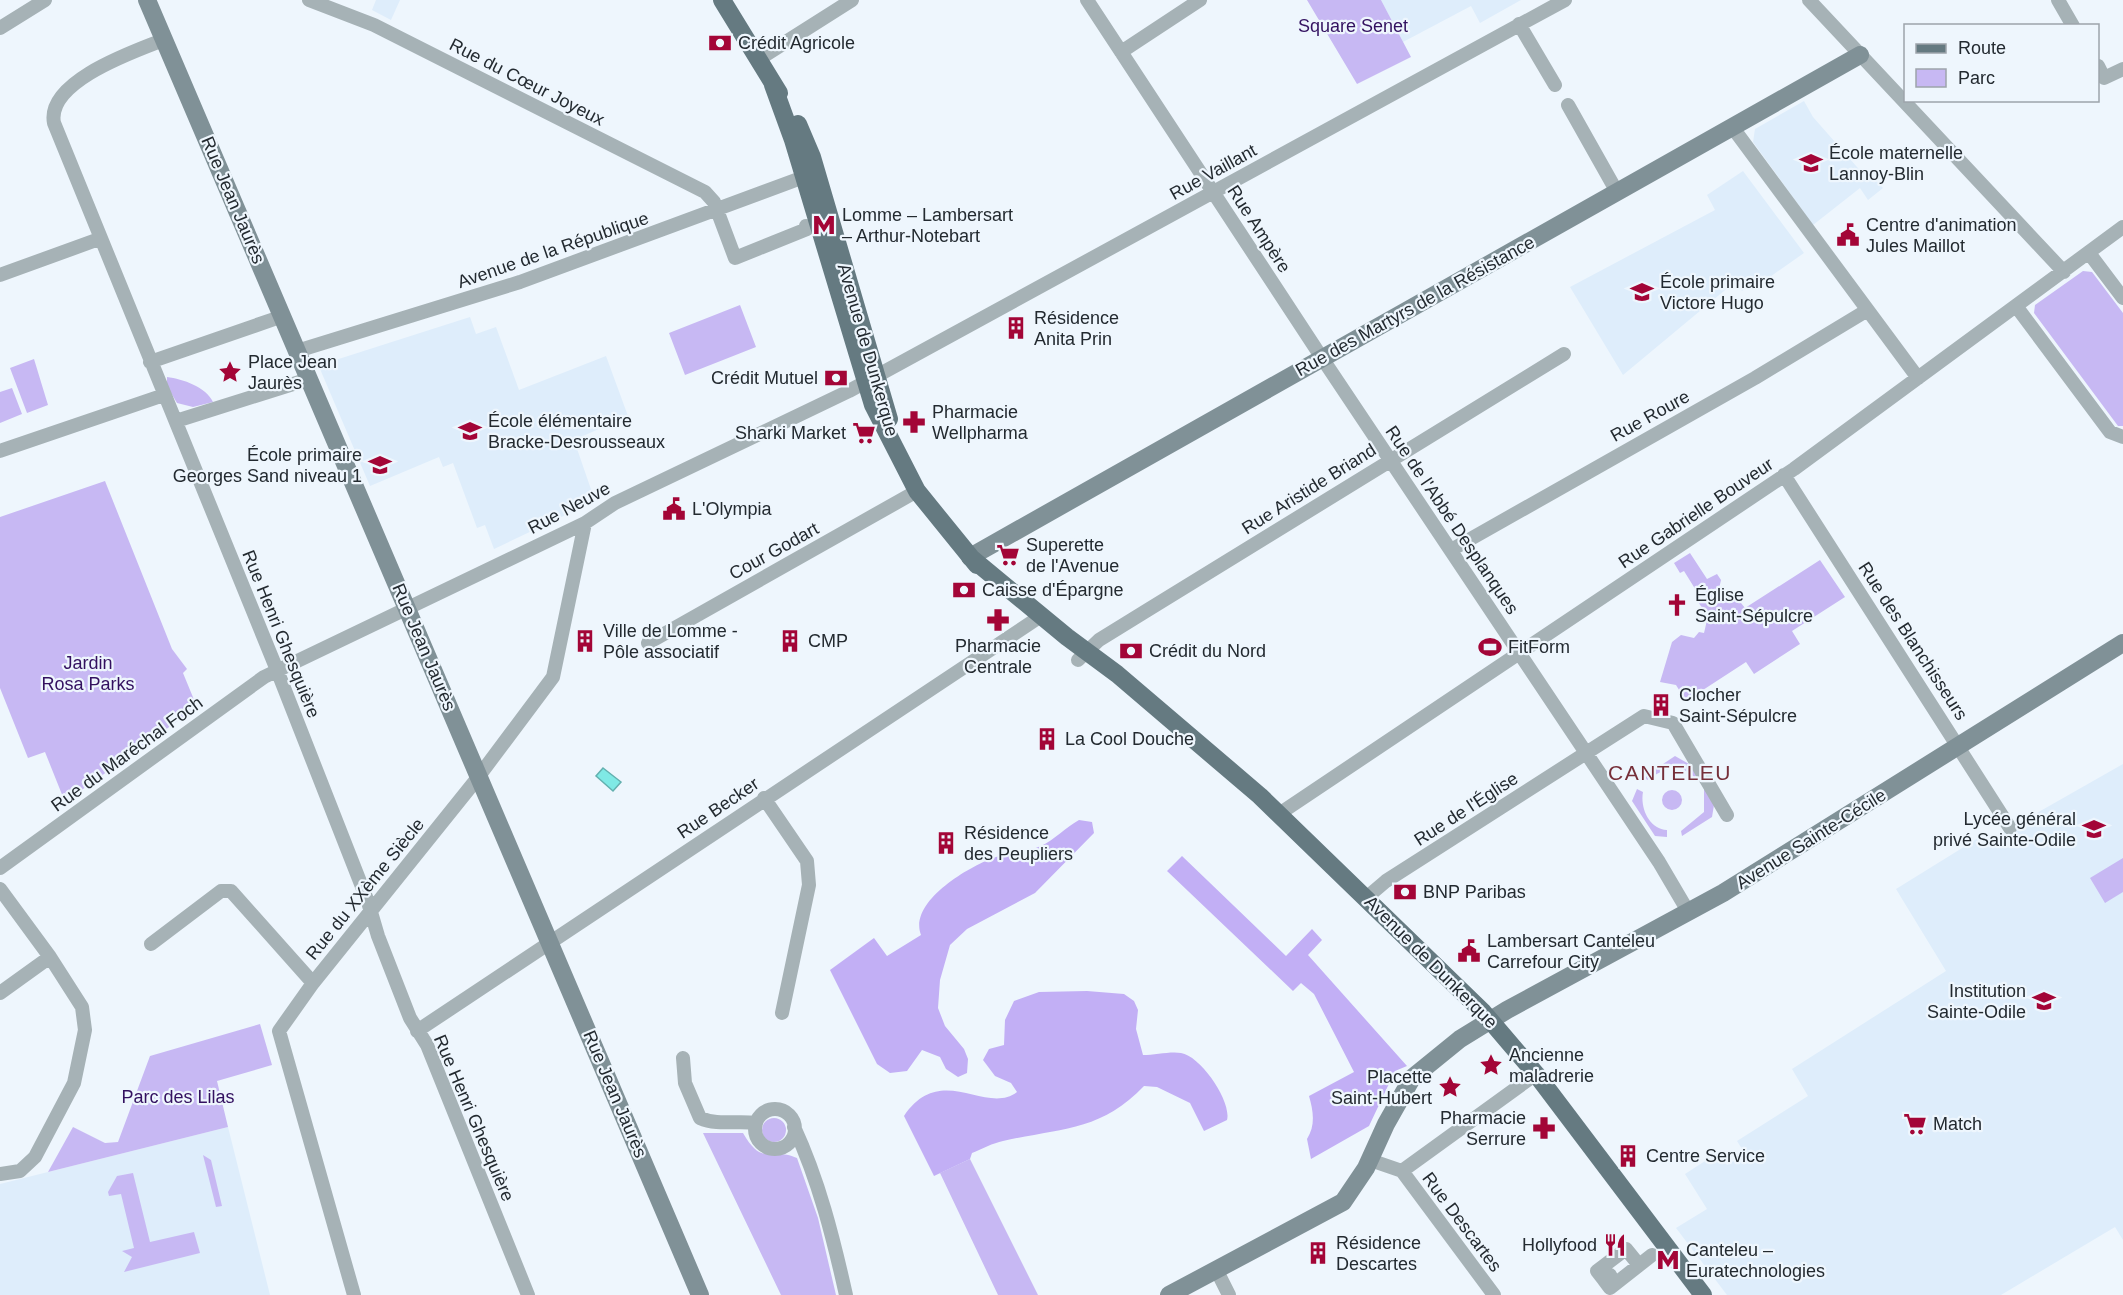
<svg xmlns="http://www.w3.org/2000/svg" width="2123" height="1295" font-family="Arial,sans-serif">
  <rect width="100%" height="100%" fill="#eef6fd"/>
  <path fill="#deedfb" d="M 376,0 L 400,0 L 391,20 L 372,10 Z
    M 1381,0 L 1521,0 L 1480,23 L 1471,6 L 1403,42 Z
    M 1804,101 L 1813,117 L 1857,167 L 1869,180 L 1873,177 L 1883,188 L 1868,200 L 1860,188 L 1813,225 L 1753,142 L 1755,129 Z
    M 1743,171 L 1804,253 L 1757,286 L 1753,283 L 1742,291 L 1736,281 L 1623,375 L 1570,287 L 1715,210 L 1707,195 Z
    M 470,317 L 476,334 L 496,327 L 519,390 L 606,356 L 628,416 L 574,440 L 595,501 L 494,549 L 485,525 L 477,528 L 453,463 L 443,467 L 439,457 L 370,486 L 320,369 L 323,364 Z
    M 2123,764 L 2123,1240 L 2115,1227 L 2001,1295 L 1727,1295 L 1676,1228 L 1707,1209 L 1685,1174 L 1719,1152 L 1727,1165 L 1745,1154 L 1737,1141 L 1808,1096 L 1792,1069 L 1946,971 L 1896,889 L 1980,837 L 1984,843 Z
    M 228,1127 L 270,1295 L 0,1295 L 0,1184 Z"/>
  <path fill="#c7b8f3" d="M 1307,0 L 1381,0 L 1411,57 L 1357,84 Z
    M 2083,271 L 2092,272 L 2123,313 L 2123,426 L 2118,426 L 2034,313 L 2035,305 Z
    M 740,305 L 756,347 L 685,375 L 669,333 Z
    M 34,359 L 48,405 L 27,413 L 10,368 Z
    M 167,377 C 183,379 206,387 213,402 L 193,407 L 177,403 L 167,386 Z
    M 12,388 L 22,414 L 0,423 L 0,392 Z
    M 105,481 L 172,649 L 187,669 L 183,673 L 197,707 L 65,802 L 45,752 L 28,758 L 0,688 L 0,517 Z
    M 1690,553 L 1707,579 L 1717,574 L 1721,580 L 1718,593 L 1727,601 L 1737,598 L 1745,608 L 1820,560 L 1845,597 L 1792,631 L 1800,644 L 1754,674 L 1746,662 L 1686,701 L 1676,685 L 1660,682 L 1672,642 L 1681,635 L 1694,638 L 1699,632 L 1704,633 L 1708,616 L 1698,602 L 1702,600 L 1684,571 L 1680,573 L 1674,563 Z
    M 1675,756 L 1689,764 L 1697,776 L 1694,777 C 1678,761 1663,770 1647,780 L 1645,776 Z
    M 1704,788 L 1714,805 L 1712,817 L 1682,836 L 1681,831 L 1704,812 Z
    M 1637,789 L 1643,792 C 1640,808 1649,829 1667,830 L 1667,837 L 1655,836 L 1632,801 Z
    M1662 800a10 10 0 1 1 20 0a10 10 0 1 1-20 0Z
    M 2123,858 L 2123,892 L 2105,903 L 2090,878 Z
    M 260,1024 L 272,1065 L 217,1081 L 228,1127 L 48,1172 L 73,1127 L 105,1143 L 118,1142 L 150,1056 Z
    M762 1130a12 12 0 1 1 24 0a12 12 0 1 1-24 0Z
    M 703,1133 L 743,1133 C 763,1168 771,1146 797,1158 L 818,1218 L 836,1295 L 781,1295 Z
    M 203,1155 L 211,1160 L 222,1206 L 216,1207 Z
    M 970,1159 L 1038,1295 L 998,1295 L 940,1173 Z
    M 133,1173 L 150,1242 L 194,1232 L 200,1253 L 124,1272 L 132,1257 L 122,1251 L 134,1248 L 121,1194 L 109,1196 L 108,1192 L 117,1176 Z"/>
  <path fill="#c2aff5" d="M 1079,820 L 1092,822 L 1094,833 L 1035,893 L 967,929 L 950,945 L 940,980 L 938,1008 L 945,1026 L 964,1049 L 968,1059 L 967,1073 L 958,1077 L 946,1069 L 940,1057 L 922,1050 L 907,1071 L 890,1073 L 877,1064 L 830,970 L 874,938 L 887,956 L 921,935 C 908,902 969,866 996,857 C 1010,852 1027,852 1041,846 C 1054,840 1066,827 1079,820 Z
    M 1182,856 L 1286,956 L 1312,929 L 1322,940 L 1308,955 L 1407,1066 L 1395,1071 L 1369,1126 L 1311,1159 L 1307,1139 C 1316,1125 1313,1110 1309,1096 L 1354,1072 L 1314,994 L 1301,983 L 1293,991 L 1167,871 Z
    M 1087,991 L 1124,994 L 1134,1001 L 1138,1010 L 1136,1029 L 1143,1055 C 1155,1055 1171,1051 1181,1053 C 1201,1056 1232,1102 1227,1120 L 1204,1131 L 1190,1103 L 1157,1087 L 1144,1086 C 1100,1132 1060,1128 1003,1141 C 993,1143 982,1149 972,1153 L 970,1159 L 934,1176 L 904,1116 C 941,1061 986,1116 1017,1092 L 1011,1083 L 995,1076 L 983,1060 L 989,1049 L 1004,1045 L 1005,1020 L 1014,1001 L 1039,992 Z"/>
  <path fill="#7fe9e5" stroke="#63b0af" stroke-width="1.5" d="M 603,768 L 621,782 L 613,791 L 596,776 Z"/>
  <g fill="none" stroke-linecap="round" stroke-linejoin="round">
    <path stroke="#a6b2b6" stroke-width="14" d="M 309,0 L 374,25 L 705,192 L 714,202 L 735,258 L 807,229 L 806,226
      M 1087,0 L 1322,358 L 1659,862 L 1689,913
      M 1809,0 L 2064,272
      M 2058,0 L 2073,26
      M 1519,24 L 1555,85
      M 0,28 L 45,0
      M 163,40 C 132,52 46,82 54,123 L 277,670 L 368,902 L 378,936 L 410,1018 L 427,1045 L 528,1295
      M 1121,52 L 1200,0
      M 759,59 L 852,0
      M 2098,66 L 2104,78 L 2123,69
      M 1568,105 L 1617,192
      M 1733,128 L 1918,378
      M 2089,253 L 2123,298
      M 0,275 L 99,239
      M 2016,306 L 2110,432 L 2123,437
      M 297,351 L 520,282 L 812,174
      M 150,362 L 283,316
      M 176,421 L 309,379
      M 0,451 L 164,395
      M 1784,475 L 2010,828
      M 1451,550 L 1755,378 L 1866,311
      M 648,643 L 917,491
      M 1078,660 L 1099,640 L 1146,611 L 1564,354
      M 764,798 L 807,861 L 809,885 L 782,1013
      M 1279,814 L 1794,469 L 2123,227
      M 0,868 L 264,677 L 585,523 L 615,503 L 849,391 L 1565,0
      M 0,889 L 50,957 L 82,1007 L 85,1030 L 74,1083 L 35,1157 L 20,1171 L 0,1174
      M 1366,898 L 1386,881 L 1644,716 L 1673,723 L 1727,815
      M 151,944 L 221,891 L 231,891 L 313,983
      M 0,993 L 50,957
      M 417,1031 L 1041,616
      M 683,1058 L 685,1083 L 700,1118 C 718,1126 737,1120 756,1123
      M755 1129a20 20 0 1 1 40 0a20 20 0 1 1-40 0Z
      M 794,1127 C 819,1181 833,1237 846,1295
      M 1370,1160 L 1402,1171
      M 1402,1171 L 1536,1074
      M 1402,1171 L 1494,1295
      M 1217,1271 L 1229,1295
      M 1610,1275 L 1604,1280 L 1597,1271 L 1626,1249 L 1639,1265
      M 1604,1280 L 1610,1288 L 1652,1255
      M 354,1295 L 279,1031 L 313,983 L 476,780 L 553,677 L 585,523"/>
    <path stroke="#809197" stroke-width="18" d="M 147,0 L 700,1295
      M 970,557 L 1860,55
      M 1169,1295 L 1343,1202 L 1366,1168 L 1386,1124 L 1412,1078 L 1460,1039 L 1507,1010 L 1723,893 L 2123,643"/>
    <path stroke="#657a81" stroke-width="18" d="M 722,0 L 779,93
      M 773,85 L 793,140 L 873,405 L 917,491 L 977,565
      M 798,124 L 812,157 L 889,419
      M 970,557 L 1067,637 L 1117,674 L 1260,796 L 1483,1012 L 1536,1074 L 1703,1295"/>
  </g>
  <defs>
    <g id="bank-bare" transform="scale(1.8)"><path d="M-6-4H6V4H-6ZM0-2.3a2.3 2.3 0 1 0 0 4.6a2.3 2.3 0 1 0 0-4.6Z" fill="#a30537" stroke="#eef6fd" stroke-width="2.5" paint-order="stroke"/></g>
    <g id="school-bare" transform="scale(1.8)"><path d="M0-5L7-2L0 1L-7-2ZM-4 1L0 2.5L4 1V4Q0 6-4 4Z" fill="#a30537" stroke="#eef6fd" stroke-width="2.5" paint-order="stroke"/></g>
    <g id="metro-bare" transform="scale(1.8)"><path d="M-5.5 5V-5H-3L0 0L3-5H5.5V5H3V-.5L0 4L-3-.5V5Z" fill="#a30537" stroke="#eef6fd" stroke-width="2.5" paint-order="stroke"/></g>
    <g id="civic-bare" transform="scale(1.8)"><path d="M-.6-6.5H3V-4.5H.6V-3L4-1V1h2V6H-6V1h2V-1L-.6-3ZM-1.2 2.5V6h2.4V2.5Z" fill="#a30537" stroke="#eef6fd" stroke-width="2.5" paint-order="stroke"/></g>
    <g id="building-bare" transform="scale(1.8)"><path d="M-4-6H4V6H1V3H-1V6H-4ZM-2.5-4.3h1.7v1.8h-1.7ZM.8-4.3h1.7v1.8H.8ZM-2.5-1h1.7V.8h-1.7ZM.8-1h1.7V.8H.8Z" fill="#a30537" stroke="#eef6fd" stroke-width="2.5" paint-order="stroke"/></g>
    <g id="sight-bare" transform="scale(1.8)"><path d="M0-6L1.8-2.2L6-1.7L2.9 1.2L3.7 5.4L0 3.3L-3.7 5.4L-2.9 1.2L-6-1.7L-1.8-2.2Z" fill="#a30537" stroke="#eef6fd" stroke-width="2.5" paint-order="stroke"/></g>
    <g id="pharmacy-bare" transform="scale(1.8)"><path d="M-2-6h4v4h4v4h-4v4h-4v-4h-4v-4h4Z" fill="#a30537" stroke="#eef6fd" stroke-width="2.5" paint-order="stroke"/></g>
    <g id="supermarket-bare" transform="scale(1.8)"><path d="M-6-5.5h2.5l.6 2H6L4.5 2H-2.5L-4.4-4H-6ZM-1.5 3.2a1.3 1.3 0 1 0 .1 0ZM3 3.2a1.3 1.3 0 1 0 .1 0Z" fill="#a30537" stroke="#eef6fd" stroke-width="2.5" paint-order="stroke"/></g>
    <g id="church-bare" transform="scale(1.8)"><path d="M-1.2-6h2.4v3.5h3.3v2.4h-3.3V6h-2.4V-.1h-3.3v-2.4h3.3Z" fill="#a30537" stroke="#eef6fd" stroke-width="2.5" paint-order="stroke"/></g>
    <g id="stadium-bare" transform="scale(1.8)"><path d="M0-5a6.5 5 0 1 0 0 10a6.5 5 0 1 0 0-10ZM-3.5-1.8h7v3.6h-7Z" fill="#a30537" stroke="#eef6fd" stroke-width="2.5" paint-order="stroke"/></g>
    <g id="restaurant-bare" transform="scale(1.8)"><path d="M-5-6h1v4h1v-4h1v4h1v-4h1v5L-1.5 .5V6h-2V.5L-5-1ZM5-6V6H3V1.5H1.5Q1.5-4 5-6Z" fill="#a30537" stroke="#eef6fd" stroke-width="2.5" paint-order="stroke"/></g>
  </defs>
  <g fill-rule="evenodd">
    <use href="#bank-bare" x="720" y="43"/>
    <use href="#school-bare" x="1811" y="163"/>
    <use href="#metro-bare" x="824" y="225"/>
    <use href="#civic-bare" x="1848" y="235"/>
    <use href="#school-bare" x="1642" y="292"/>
    <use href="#building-bare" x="1016" y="328"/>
    <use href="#sight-bare" x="230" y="372"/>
    <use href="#bank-bare" x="836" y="378"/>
    <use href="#pharmacy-bare" x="914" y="422"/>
    <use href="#school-bare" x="470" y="431"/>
    <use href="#supermarket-bare" x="864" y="433"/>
    <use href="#school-bare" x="380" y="465"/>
    <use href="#civic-bare" x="674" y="509"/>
    <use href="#supermarket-bare" x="1008" y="555"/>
    <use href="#bank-bare" x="964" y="590"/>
    <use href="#church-bare" x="1677" y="605"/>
    <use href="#pharmacy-bare" x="998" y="620"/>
    <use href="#building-bare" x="585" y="641"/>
    <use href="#building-bare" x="790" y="641"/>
    <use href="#stadium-bare" x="1490" y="647"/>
    <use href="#bank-bare" x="1131" y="651"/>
    <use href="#building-bare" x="1661" y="705"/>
    <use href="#building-bare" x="1047" y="739"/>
    <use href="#school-bare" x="2094" y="829"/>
    <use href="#building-bare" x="946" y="843"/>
    <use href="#bank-bare" x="1405" y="892"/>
    <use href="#civic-bare" x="1469" y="951"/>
    <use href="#school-bare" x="2044" y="1001"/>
    <use href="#sight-bare" x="1491" y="1065"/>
    <use href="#sight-bare" x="1450" y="1087"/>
    <use href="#supermarket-bare" x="1915" y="1124"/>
    <use href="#pharmacy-bare" x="1544" y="1128"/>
    <use href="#building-bare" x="1628" y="1156"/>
    <use href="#restaurant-bare" x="1615" y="1245"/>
    <use href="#building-bare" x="1318" y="1253"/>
    <use href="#metro-bare" x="1668" y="1260"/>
  </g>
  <g text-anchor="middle" stroke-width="4.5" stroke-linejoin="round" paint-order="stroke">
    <g font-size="18" fill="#331160" stroke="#eef6fd">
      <text x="1353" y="32">Square Senet</text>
      <text x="88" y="669">Jardin<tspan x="88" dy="21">Rosa Parks</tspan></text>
      <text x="178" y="1103">Parc des Lilas</text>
    </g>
    <g font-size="18" fill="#232a30" stroke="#eef6fd" text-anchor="start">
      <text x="738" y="49">Crédit Agricole</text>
      <text x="1829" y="159">École maternelle<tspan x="1829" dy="21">Lannoy-Blin</tspan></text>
      <text x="842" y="221">Lomme – Lambersart<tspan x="842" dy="21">– Arthur-Notebart</tspan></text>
      <text x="1866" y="231">Centre d'animation<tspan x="1866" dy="21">Jules Maillot</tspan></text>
      <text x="1660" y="288">École primaire<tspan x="1660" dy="21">Victore Hugo</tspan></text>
      <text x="1034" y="324">Résidence<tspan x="1034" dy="21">Anita Prin</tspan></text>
      <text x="248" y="368">Place Jean<tspan x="248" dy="21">Jaurès</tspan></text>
      <text x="818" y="384" text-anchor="end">Crédit Mutuel</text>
      <text x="932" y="418">Pharmacie<tspan x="932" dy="21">Wellpharma</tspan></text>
      <text x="488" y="427">École élémentaire<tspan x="488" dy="21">Bracke-Desrousseaux</tspan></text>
      <text x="846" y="439" text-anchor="end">Sharki Market</text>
      <text x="362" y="461" text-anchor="end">École primaire<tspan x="362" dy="21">Georges Sand niveau 1</tspan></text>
      <text x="692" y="515">L'Olympia</text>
      <text x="1026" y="551">Superette<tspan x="1026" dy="21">de l'Avenue</tspan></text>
      <text x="982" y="596">Caisse d'Épargne</text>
      <text x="1695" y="601">Église<tspan x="1695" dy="21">Saint-Sépulcre</tspan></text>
      <text x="603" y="637">Ville de Lomme -<tspan x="603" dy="21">Pôle associatif</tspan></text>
      <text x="808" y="647">CMP</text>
      <text x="998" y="652" text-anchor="middle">Pharmacie<tspan x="998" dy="21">Centrale</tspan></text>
      <text x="1508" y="653">FitForm</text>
      <text x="1149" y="657">Crédit du Nord</text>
      <text x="1679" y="701">Clocher<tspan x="1679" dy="21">Saint-Sépulcre</tspan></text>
      <text x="1065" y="745">La Cool Douche</text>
      <text x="2076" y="825" text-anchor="end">Lycée général<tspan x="2076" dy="21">privé Sainte-Odile</tspan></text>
      <text x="964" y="839">Résidence<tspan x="964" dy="21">des Peupliers</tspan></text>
      <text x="1423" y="898">BNP Paribas</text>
      <text x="1487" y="947">Lambersart Canteleu<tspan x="1487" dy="21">Carrefour City</tspan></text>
      <text x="2026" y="997" text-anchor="end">Institution<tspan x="2026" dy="21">Sainte-Odile</tspan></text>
      <text x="1509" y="1061">Ancienne<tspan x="1509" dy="21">maladrerie</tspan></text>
      <text x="1432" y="1083" text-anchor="end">Placette<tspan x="1432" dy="21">Saint-Hubert</tspan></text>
      <text x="1526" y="1124" text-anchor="end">Pharmacie<tspan x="1526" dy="21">Serrure</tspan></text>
      <text x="1933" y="1130">Match</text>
      <text x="1646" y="1162">Centre Service</text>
      <text x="1336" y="1249">Résidence<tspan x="1336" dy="21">Descartes</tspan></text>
      <text x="1597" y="1251" text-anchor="end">Hollyfood</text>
      <text x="1686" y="1256">Canteleu –<tspan x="1686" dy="21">Euratechnologies</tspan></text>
    </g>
    <g font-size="18" fill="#232a30" stroke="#eef6fd">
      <text transform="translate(527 82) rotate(27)" y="6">Rue du Cœur Joyeux</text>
      <text transform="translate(1213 172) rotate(-29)" y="6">Rue Vaillant</text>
      <text transform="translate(233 200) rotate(67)" y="6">Rue Jean Jaurès</text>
      <text transform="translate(1259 229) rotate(57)" y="6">Rue Ampère</text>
      <text transform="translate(553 250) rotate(-19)" y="6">Avenue de la République</text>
      <text transform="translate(1415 306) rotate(-29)" y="6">Rue des Martyrs de la Résistance</text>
      <text transform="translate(868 350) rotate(74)" y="6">Avenue de Dunkerque</text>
      <text transform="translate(1650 416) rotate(-29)" y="6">Rue Roure</text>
      <text transform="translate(1309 489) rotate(-32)" y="6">Rue Aristide Briand</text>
      <text transform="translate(569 508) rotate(-28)" y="6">Rue Neuve</text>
      <text transform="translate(1696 513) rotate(-34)" y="6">Rue Gabrielle Bouveur</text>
      <text transform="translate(1452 520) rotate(56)" y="6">Rue de l'Abbé Desplanques</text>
      <text transform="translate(774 551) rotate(-29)" y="6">Cour Godart</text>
      <text transform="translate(281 634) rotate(68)" y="6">Rue Henri Ghesquière</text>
      <text transform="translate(1913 641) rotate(57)" y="6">Rue des Blanchisseurs</text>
      <text transform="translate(424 647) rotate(67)" y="6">Rue Jean Jaurès</text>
      <text transform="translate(127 754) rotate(-36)" y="6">Rue du Maréchal Foch</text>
      <text transform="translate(718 808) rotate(-34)" y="6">Rue Becker</text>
      <text transform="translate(1466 809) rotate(-33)" y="6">Rue de l'Église</text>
      <text transform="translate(1811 839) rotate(-32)" y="6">Avenue Sainte-Cécile</text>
      <text transform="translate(365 889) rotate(-51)" y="6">Rue du XXème Siècle</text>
      <text transform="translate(1431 962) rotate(45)" y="6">Avenue de Dunkerque</text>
      <text transform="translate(615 1094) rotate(67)" y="6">Rue Jean Jaurès</text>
      <text transform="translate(474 1118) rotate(67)" y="6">Rue Henri Ghesquière</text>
      <text transform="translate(1462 1222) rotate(53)" y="6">Rue Descartes</text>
    </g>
    <g font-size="21" letter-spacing="1.5" fill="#762f39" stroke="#eef6fd">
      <text x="1670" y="780">CANTELEU</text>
    </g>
  </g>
  <rect x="1904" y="24" width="195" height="78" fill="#eef6fd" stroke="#9da4ab" stroke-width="1.5"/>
  <rect x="1916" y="44" width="30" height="9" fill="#657a81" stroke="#9da4ab" stroke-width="1.5"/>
  <text x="1958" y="54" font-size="18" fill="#232a30">Route</text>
  <rect x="1916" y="69" width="30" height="18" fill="#c7b8f3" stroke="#9da4ab" stroke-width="1.5"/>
  <text x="1958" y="84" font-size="18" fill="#232a30">Parc</text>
</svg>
